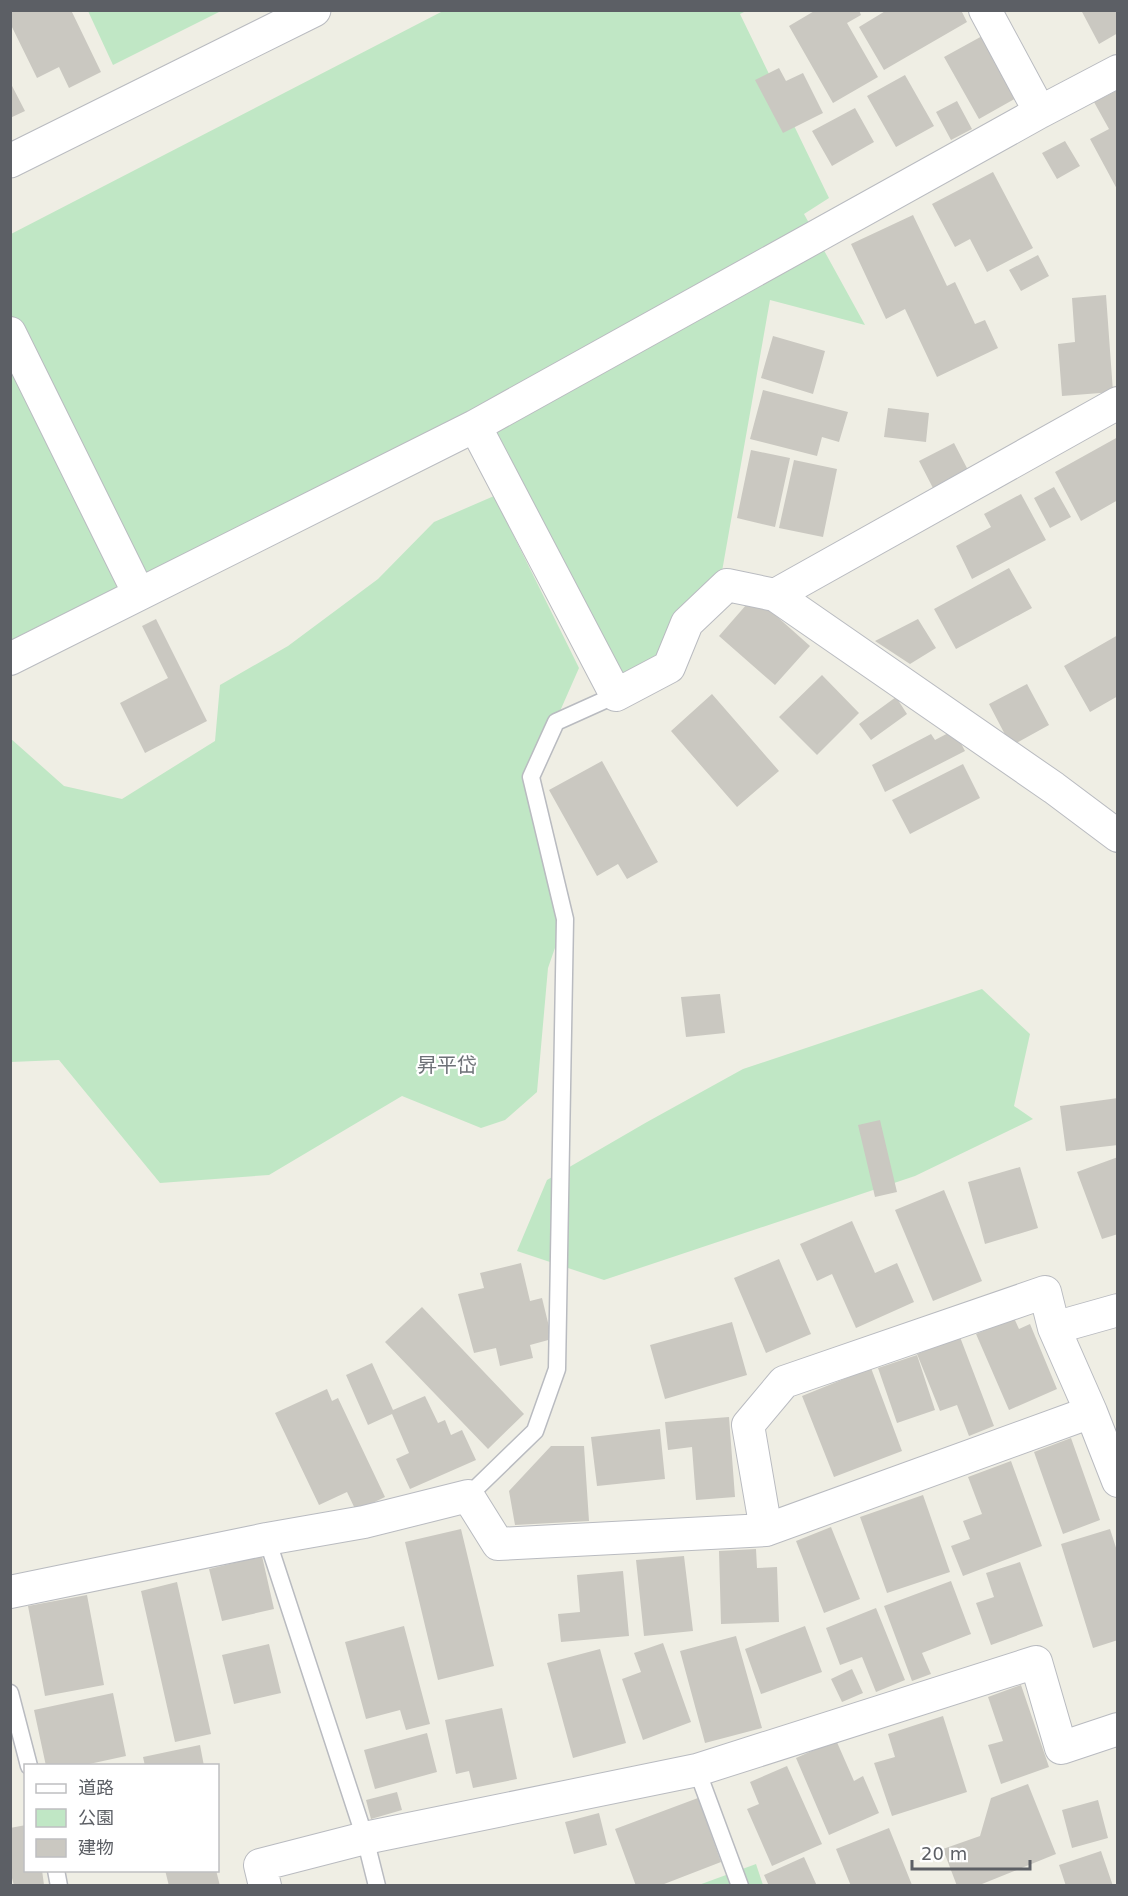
<svg xmlns="http://www.w3.org/2000/svg" width="1128" height="1896" font-family="'DejaVu Sans','Noto Sans JP',sans-serif">
  <rect width="100%" height="100%" fill="#efeee4"/>
  <path fill="#c0e7c5" d="M 88,11 L 221,11 L 113,65 Z
    M 443,11 L 746,11 L 740,14 L 829,198 L 804,214 L 865,325 L 770,300 L 721,577 L 659,658 L 621,678 L 478,409 L 11,640 L 11,234 Z
    M 494,496 L 579,668 L 531,777 L 565,919 L 548,968 L 537,1092 L 505,1120 L 481,1128 L 402,1096 L 269,1175 L 160,1183 L 59,1060 L 11,1062 L 10,738 L 64,786 L 122,799 L 215,741 L 220,685 L 288,646 L 378,579 L 434,522 Z
    M 982,989 L 1030,1034 L 1014,1106 L 1033,1119 L 915,1176 L 604,1280 L 517,1251 L 547,1180 L 647,1122 L 743,1069 Z
    M 756,1864 L 763,1885 L 696,1886 Z"/>
  <path fill="#cac8c1" d="M 10,10 L 71,10 L 101,72 L 69,88 L 59,67 L 37,78 L 10,23 Z
    M 816,10 L 859,10 L 861,15 L 847,23 L 878,77 L 833,103 L 789,26 Z
    M 887,10 L 961,10 L 967,22 L 884,70 L 859,27 Z
    M 1081,10 L 1118,10 L 1118,33 L 1099,44 Z
    M 984,35 L 1018,97 L 979,119 L 944,57 Z
    M 779,68 L 786,81 L 803,73 L 823,113 L 783,133 L 755,80 Z
    M 905,75 L 934,126 L 896,147 L 867,96 Z
    M 10,82 L 25,111 L 10,118 Z
    M 1118,90 L 1118,191 L 1090,139 L 1109,129 L 1094,102 Z
    M 957,101 L 972,129 L 951,140 L 936,112 Z
    M 855,108 L 874,142 L 832,166 L 812,131 Z
    M 1065,141 L 1080,166 L 1057,179 L 1042,153 Z
    M 993,172 L 1033,248 L 987,272 L 970,239 L 955,247 L 932,204 Z
    M 913,215 L 947,286 L 955,282 L 975,324 L 985,320 L 998,348 L 937,377 L 905,309 L 886,319 L 851,244 Z
    M 1038,255 L 1049,276 L 1021,291 L 1009,270 Z
    M 1106,295 L 1113,392 L 1062,396 L 1058,344 L 1075,342 L 1072,298 Z
    M 773,336 L 825,351 L 813,394 L 761,378 Z
    M 763,390 L 848,412 L 839,442 L 822,437 L 817,456 L 750,439 Z
    M 888,408 L 929,413 L 926,442 L 884,437 Z
    M 1118,437 L 1118,500 L 1081,521 L 1055,472 Z
    M 954,443 L 969,472 L 934,490 L 919,461 Z
    M 751,450 L 790,458 L 775,527 L 737,518 Z
    M 794,460 L 837,469 L 823,537 L 779,528 Z
    M 1054,487 L 1071,517 L 1050,528 L 1034,498 Z
    M 1021,494 L 1046,540 L 972,579 L 956,546 L 991,527 L 984,514 Z
    M 1009,568 L 1032,608 L 956,649 L 934,609 Z
    M 754,596 L 810,646 L 775,685 L 719,636 Z
    M 156,619 L 207,721 L 145,753 L 120,703 L 168,678 L 142,626 Z
    M 918,619 L 936,648 L 910,664 L 875,641 Z
    M 1118,635 L 1118,696 L 1090,712 L 1064,666 Z
    M 822,675 L 859,713 L 817,755 L 779,717 Z
    M 1027,684 L 1049,725 L 1011,746 L 989,704 Z
    M 712,694 L 779,771 L 737,807 L 671,731 Z
    M 896,697 L 907,714 L 871,740 L 859,724 Z
    M 954,730 L 965,751 L 885,792 L 872,765 L 931,734 L 935,740 Z
    M 602,761 L 658,862 L 627,879 L 618,864 L 597,876 L 549,790 Z
    M 963,764 L 980,798 L 910,834 L 892,800 Z
    M 720,994 L 725,1033 L 686,1037 L 681,997 Z
    M 1118,1098 L 1118,1145 L 1066,1151 L 1060,1106 Z
    M 880,1120 L 897,1192 L 875,1197 L 858,1125 Z
    M 1118,1157 L 1118,1234 L 1102,1239 L 1077,1172 Z
    M 1020,1167 L 1038,1228 L 985,1244 L 968,1182 Z
    M 944,1190 L 982,1281 L 933,1301 L 895,1210 Z
    M 852,1221 L 875,1273 L 897,1263 L 914,1302 L 856,1328 L 832,1274 L 817,1281 L 800,1244 Z
    M 779,1259 L 811,1334 L 766,1353 L 734,1278 Z
    M 521,1263 L 530,1301 L 542,1298 L 552,1339 L 530,1345 L 533,1358 L 500,1366 L 496,1348 L 474,1353 L 458,1294 L 484,1288 L 480,1273 Z
    M 422,1307 L 524,1414 L 488,1449 L 385,1342 Z
    M 1014,1318 L 1019,1329 L 1030,1324 L 1057,1389 L 1009,1410 L 976,1334 Z
    M 732,1322 L 747,1375 L 665,1399 L 650,1345 Z
    M 960,1337 L 994,1426 L 969,1436 L 957,1405 L 940,1411 L 917,1354 Z
    M 917,1355 L 935,1410 L 897,1423 L 878,1368 Z
    M 372,1363 L 393,1410 L 425,1396 L 438,1423 L 445,1420 L 451,1435 L 462,1430 L 476,1460 L 410,1489 L 396,1459 L 409,1453 L 392,1414 L 368,1425 L 346,1375 Z
    M 871,1368 L 902,1451 L 834,1477 L 802,1396 Z
    M 327,1389 L 332,1401 L 338,1398 L 385,1497 L 356,1511 L 347,1492 L 319,1505 L 275,1413 Z
    M 729,1417 L 735,1497 L 696,1500 L 692,1447 L 668,1450 L 665,1422 Z
    M 660,1429 L 665,1479 L 597,1486 L 591,1437 Z
    M 1071,1438 L 1100,1520 L 1063,1534 L 1034,1452 Z
    M 551,1446 L 584,1446 L 589,1521 L 515,1525 L 509,1491 Z
    M 1011,1461 L 1042,1546 L 963,1576 L 951,1546 L 970,1539 L 963,1521 L 982,1514 L 968,1477 Z
    M 923,1495 L 950,1572 L 887,1593 L 860,1517 Z
    M 831,1527 L 860,1599 L 824,1613 L 796,1541 Z
    M 461,1529 L 494,1666 L 438,1680 L 405,1542 Z
    M 1110,1529 L 1118,1554 L 1118,1640 L 1093,1648 L 1061,1544 Z
    M 756,1549 L 757,1568 L 777,1567 L 779,1622 L 721,1624 L 719,1551 Z
    M 262,1556 L 274,1609 L 222,1621 L 209,1569 Z
    M 684,1556 L 693,1631 L 644,1636 L 636,1560 Z
    M 1020,1562 L 1043,1626 L 991,1645 L 976,1603 L 994,1597 L 986,1573 Z
    M 623,1571 L 629,1636 L 561,1642 L 558,1614 L 580,1612 L 577,1575 Z
    M 951,1581 L 971,1634 L 922,1653 L 931,1674 L 912,1681 L 884,1606 Z
    M 177,1582 L 211,1734 L 175,1742 L 141,1591 Z
    M 87,1595 L 104,1685 L 45,1696 L 28,1606 Z
    M 876,1608 L 905,1680 L 876,1692 L 862,1657 L 840,1665 L 826,1628 Z
    M 404,1626 L 430,1724 L 406,1730 L 400,1710 L 366,1719 L 345,1642 Z
    M 805,1626 L 822,1672 L 761,1694 L 745,1649 Z
    M 736,1636 L 762,1728 L 705,1743 L 680,1651 Z
    M 663,1643 L 691,1722 L 643,1740 L 622,1679 L 641,1672 L 634,1653 Z
    M 269,1644 L 281,1693 L 234,1704 L 222,1655 Z
    M 600,1649 L 626,1743 L 573,1758 L 547,1663 Z
    M 852,1669 L 863,1693 L 842,1702 L 831,1679 Z
    M 1021,1685 L 1049,1767 L 1001,1784 L 988,1745 L 1003,1741 L 988,1697 Z
    M 113,1693 L 126,1756 L 80,1766 L 46,1766 L 34,1710 Z
    M 502,1708 L 517,1779 L 473,1788 L 469,1771 L 456,1774 L 445,1720 Z
    M 943,1716 L 967,1792 L 892,1816 L 874,1763 L 895,1757 L 888,1734 Z
    M 427,1733 L 437,1772 L 375,1789 L 364,1750 Z
    M 836,1740 L 854,1781 L 863,1776 L 879,1813 L 829,1835 L 796,1758 Z
    M 200,1745 L 204,1766 L 145,1766 L 143,1757 Z
    M 787,1766 L 822,1844 L 772,1866 L 747,1809 L 759,1804 L 750,1782 Z
    M 1028,1784 L 1056,1854 L 977,1886 L 957,1886 L 943,1849 L 980,1836 L 991,1798 Z
    M 397,1792 L 402,1810 L 371,1819 L 366,1800 Z
    M 698,1798 L 721,1862 L 659,1886 L 636,1886 L 615,1829 Z
    M 1098,1800 L 1108,1838 L 1072,1848 L 1062,1810 Z
    M 599,1813 L 607,1845 L 574,1854 L 565,1822 Z
    M 26,1825 L 26,1870 L 42,1870 L 44,1885 L 14,1886 L 10,1870 L 10,1828 Z
    M 889,1828 L 912,1885 L 851,1886 L 836,1849 Z
    M 1101,1851 L 1113,1886 L 1066,1886 L 1059,1865 Z
    M 804,1857 L 817,1886 L 769,1886 L 764,1875 Z
    M 165,1870 L 216,1870 L 220,1886 L 169,1886 Z"/>
  <g fill="none" stroke-linecap="round" stroke-linejoin="round">
    <g stroke="#b9bbc0" stroke-width="19">
      <path id="service" d="M 468,1496 L 535,1431 L 557,1369 L 565,919 L 531,777 L 556,722 L 616,695
        M 267,1539 L 365,1838 L 377,1886
        M 10,1693 L 29,1766
        M 697,1770 L 740,1886
        M 56,1870 L 59,1886"/>
    </g>
    <g stroke="#b9bbc0" stroke-width="34">
      <path id="minor" d="M 985,10 L 1040,112
        M 10,333 L 139,594
        M 475,426 L 616,695 L 669,667 L 687,623 L 727,585 L 775,595 L 1054,788 L 1118,836
        M 775,595 L 1118,403
        M 10,659 L 475,426 L 1040,112 L 1118,71
        M 1054,1328 L 1118,1310
        M 766,1530 L 748,1425 L 784,1382 L 1045,1292 L 1054,1328 L 1091,1412 L 1118,1481
        M 10,1592 L 267,1539 L 364,1522 L 468,1496 L 498,1544 L 766,1530 L 1091,1412
        M 265,1886 L 260,1865 L 365,1838 L 697,1770 L 1036,1662 L 1061,1748 L 1118,1729"/>
    </g>
    <g stroke="#b9bbc0" stroke-width="35">
      <path id="tertiary" d="M 10,161 L 314,10"/>
    </g>
    <use href="#service" stroke="#fff" stroke-width="16"/>
    <use href="#minor" stroke="#fff" stroke-width="32"/>
    <use href="#tertiary" stroke="#fff" stroke-width="33"/>
  </g>
  <g text-anchor="middle" stroke-width="4.5" stroke-linejoin="round" paint-order="stroke">
    <g font-size="20" fill="#6d7177" stroke="#fff">
      <text x="447" y="1072">昇平岱</text>
    </g>
  </g>
  <rect width="1128" height="1896" fill="none" stroke="#5c5f65" stroke-width="24"/>
  <rect x="24" y="1764" width="195" height="108" fill="#ffffff" stroke="#bebfc1" stroke-width="1.5"/>
  <rect x="36" y="1784" width="30" height="9" fill="#ffffff" stroke="#bebfc1" stroke-width="1.5"/>
  <text x="78" y="1794" font-size="18" fill="#5c5f65">道路</text>
  <rect x="36" y="1809" width="30" height="18" fill="#c0e7c5" stroke="#bebfc1" stroke-width="1.5"/>
  <text x="78" y="1824" font-size="18" fill="#5c5f65">公園</text>
  <rect x="36" y="1839" width="30" height="18" fill="#cac8c1" stroke="#bebfc1" stroke-width="1.5"/>
  <text x="78" y="1854" font-size="18" fill="#5c5f65">建物</text>
  <path d="M912 1860v9h118v-9" fill="none" stroke="#5c5f65" stroke-width="3"/>
  <text x="921" y="1860" font-size="18" fill="#5c5f65" stroke="#ffffff" stroke-width="4.5" paint-order="stroke">20 m</text>
</svg>
